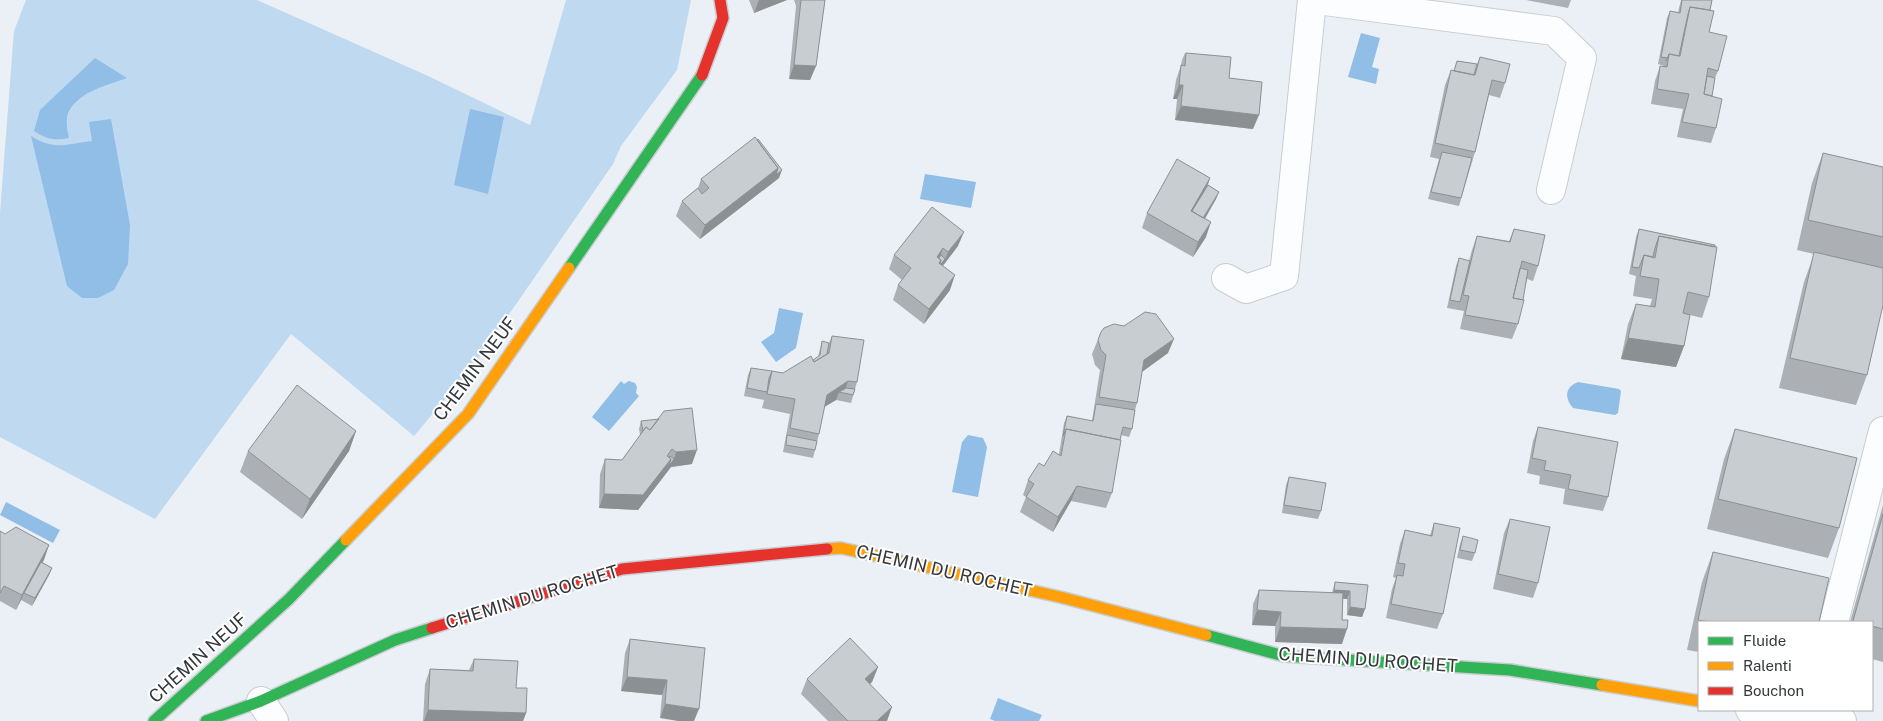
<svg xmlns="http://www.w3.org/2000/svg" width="1883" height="721" font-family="'Public Sans',sans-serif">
  <rect width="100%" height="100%" fill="#eaf0f5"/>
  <path fill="#bfd9f0" d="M 26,0 L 257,0 L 426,75 L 530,125 L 566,0 L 691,0 L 677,70 L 621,146 L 613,164 L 474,365 L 414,436 L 291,334 L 155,519 L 0,437 L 0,213 L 14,31 Z"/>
  <path fill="#91bee6" d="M 1361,33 L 1380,38 L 1372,67 L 1379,69 L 1376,84 L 1348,77 Z
    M 95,58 L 127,78 C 108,85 80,91 69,111 C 65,119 67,129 69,138 C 54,141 46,139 34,131 L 40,110 Z
    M 470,109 L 504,117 L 488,194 L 454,185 Z
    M 111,119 L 130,225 L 128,264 L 114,290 L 98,298 L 82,298 L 67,286 L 31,136 C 55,151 66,144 92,141 L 89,122 Z
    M 925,174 L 976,182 L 971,208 L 920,199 Z
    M 779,308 L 803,313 L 796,348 L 776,362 L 761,342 L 774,333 Z
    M 621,381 L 624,384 L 629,381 L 635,383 L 637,387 L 636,393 L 639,396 L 609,431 L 592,417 Z
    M 1578,382 L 1619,389 L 1621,391 L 1618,413 L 1615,415 L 1573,408 C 1564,398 1565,387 1578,382 Z
    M 968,435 L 983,438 L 987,447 L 978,497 L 952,492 L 962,442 Z
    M 6,502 L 60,530 L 53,543 L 0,515 Z
    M 998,698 L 1042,715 L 1039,721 L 995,721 L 990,719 Z"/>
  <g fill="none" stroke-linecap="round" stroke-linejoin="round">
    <g stroke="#c8cdd1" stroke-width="30">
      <path id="street" d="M 1317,0 L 1554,31 L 1582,58 L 1551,190
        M 1226,278 L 1246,289 L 1284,276 L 1312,0
        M 1834,622 L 1883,431
        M 261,701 L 274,721
        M 1750,710 L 1784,716 L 1822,713 L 1842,721"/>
    </g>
    <g stroke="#c8cdd1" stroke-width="14">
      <path id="fast" d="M 569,268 L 702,75
        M 1206,635 L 1284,656 L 1510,670 L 1602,685
        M 154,721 L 289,599 L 346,540
        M 206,721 L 261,701 L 395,640 L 432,628"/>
    </g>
    <g stroke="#c8cdd1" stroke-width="14">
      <path id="slow" d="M 346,540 L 468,414 L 569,268
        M 827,549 L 841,548 L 1060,597 L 1206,635
        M 1602,685 L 1699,701"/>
    </g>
    <g stroke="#c8cdd1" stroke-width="14">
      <path id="jam" d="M 702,75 L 723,18 L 720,0
        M 432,628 L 622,569 L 827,549"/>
    </g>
    <use href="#street" stroke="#fcfdfe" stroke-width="28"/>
    <use href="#fast" stroke="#30b455" stroke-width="11"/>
    <use href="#slow" stroke="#ff9f0a" stroke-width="11"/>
    <use href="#jam" stroke="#e5322d" stroke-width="11"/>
  </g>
  <path fill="#acb0b4" d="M 749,0 L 787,0 L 754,13 Z
    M 794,0 L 825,0 L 816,66 L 810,80 L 789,79 L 796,6 Z
    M 1526,0 L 1571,0 L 1568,8 Z
    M 1681,0 L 1712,0 L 1710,10 L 1709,32 L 1718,71 L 1715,78 L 1712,96 L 1716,128 L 1711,143 L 1677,137 L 1683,109 L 1651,104 L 1655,81 L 1660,66 L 1664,67 L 1664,66 L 1658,64 L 1667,18 L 1670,11 L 1678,12 Z
    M 1185,53 L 1229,78 L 1253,129 L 1175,120 L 1177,99 L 1173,99 L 1176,80 L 1181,65 L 1182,60 Z
    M 1480,57 L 1505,83 L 1500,98 L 1489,95 L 1475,152 L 1459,206 L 1428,199 L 1439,159 L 1430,157 L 1445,85 L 1451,70 L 1454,71 L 1457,61 L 1477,64 Z
    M 1823,153 L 1883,167 L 1883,305 L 1867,375 L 1856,405 L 1779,388 L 1804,282 L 1814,254 L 1797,250 L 1812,183 Z
    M 779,178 L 700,239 L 676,216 L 682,201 L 698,188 L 701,179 Z
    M 1210,178 L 1208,185 L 1219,192 L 1216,199 L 1205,219 L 1206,237 L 1193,257 L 1142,228 L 1147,213 Z
    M 1514,229 L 1538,266 L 1533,281 L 1527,279 L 1518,324 L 1512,339 L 1460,329 L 1464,311 L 1447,308 L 1456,266 L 1459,258 L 1469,261 L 1472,250 L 1477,236 L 1509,241 Z
    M 1639,229 L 1715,245 L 1709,297 L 1702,318 L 1690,315 L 1684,346 L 1676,367 L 1621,359 L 1628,324 L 1636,304 L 1650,306 L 1652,299 L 1633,296 L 1636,276 L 1629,274 L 1636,237 Z
    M 958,246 L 943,266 L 950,290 L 924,324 L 893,300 L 898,285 L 902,280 L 889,269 L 894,255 Z
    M 1124,326 L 1168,353 L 1142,372 L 1137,403 L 1135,410 L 1132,429 L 1129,437 L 1121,435 L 1112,493 L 1106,508 L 1071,501 L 1053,532 L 1020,512 L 1026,497 L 1023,495 L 1028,480 L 1059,454 L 1064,423 L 1067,416 L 1092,421 L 1100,370 L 1095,365 L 1092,354 L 1101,332 Z
    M 832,336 L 857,382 L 851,403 L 836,400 L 824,407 L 819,434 L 813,458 L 783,452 L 790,414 L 762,408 L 764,400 L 744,396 L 748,375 L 751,368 L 783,373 L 813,360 L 818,357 L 822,341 L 829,343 Z
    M 641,421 L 692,464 L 671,467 L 638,510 L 599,508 L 600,474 L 605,459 L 622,460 L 640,435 L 639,429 Z
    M 1538,427 L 1608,497 L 1603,511 L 1563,504 L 1565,489 L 1539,484 L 1540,476 L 1527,473 L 1533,441 Z
    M 1735,429 L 1839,528 L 1828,558 L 1707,529 L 1724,459 Z
    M 356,431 L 349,451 L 302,519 L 240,472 L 248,451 Z
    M 1289,477 L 1321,511 L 1318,519 L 1282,513 L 1286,485 Z
    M 1883,505 L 1883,662 L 1872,659 L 1872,622 L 1850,622 Z
    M 1510,519 L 1538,583 L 1533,598 L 1493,589 L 1504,533 Z
    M 1434,523 L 1443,614 L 1437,629 L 1386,618 L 1392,589 L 1396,578 L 1393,577 L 1400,544 L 1405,530 L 1430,535 Z
    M 0,531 L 5,534 L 49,545 L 42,562 L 52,568 L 49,575 L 32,606 L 21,600 L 16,610 L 0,601 Z
    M 1463,536 L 1475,553 L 1472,561 L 1457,558 L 1460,544 Z
    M 1713,552 L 1819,622 L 1699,622 L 1699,652 L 1687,650 L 1702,582 Z
    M 1335,582 L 1368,585 L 1365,609 L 1362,617 L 1347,615 L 1347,599 L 1343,598 L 1342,644 L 1275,642 L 1275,626 L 1252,625 L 1253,604 L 1259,590 L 1332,593 Z
    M 630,639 L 705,648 L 660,718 L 662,695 L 621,691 L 625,653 Z
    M 474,659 L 516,688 L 526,713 L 523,721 L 423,721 L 425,684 L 430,669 L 469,670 Z
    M 878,667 L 872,682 L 870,684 L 887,721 L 828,721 L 801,694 L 807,679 Z"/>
  <path fill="#8c9092" d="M 759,0 L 787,0 L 754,13 Z
    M 794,65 L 816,66 L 810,80 L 789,79 Z
    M 1179,85 L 1183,85 L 1177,99 L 1173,99 Z
    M 1181,106 L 1259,115 L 1253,129 L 1175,120 Z
    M 778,168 L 782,170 L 779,178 L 700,239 L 705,225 Z
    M 1210,178 L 1205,192 L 1190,218 L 1191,211 Z
    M 1219,192 L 1216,199 L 1197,232 L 1200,224 Z
    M 1211,222 L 1206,237 L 1193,257 L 1198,242 Z
    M 964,232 L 958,246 L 933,278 L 939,263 L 941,260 L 945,259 L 948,252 Z
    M 943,248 L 938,263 L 937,257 Z
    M 955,275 L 950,290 L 924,324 L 929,309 Z
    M 1628,338 L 1684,346 L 1676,367 L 1621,359 Z
    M 1174,339 L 1168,353 L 1139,374 L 1144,360 Z
    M 848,381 L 844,393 L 839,392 L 836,400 L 821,409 L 827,395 Z
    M 356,431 L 349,451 L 302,519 L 310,499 Z
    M 697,450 L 692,464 L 671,467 L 638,510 L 599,508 L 604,494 L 671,459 L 674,459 L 676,452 Z
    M 1077,486 L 1071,501 L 1053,532 L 1058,517 Z
    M 49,545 L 44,560 L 25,593 L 24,593 L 21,600 L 16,610 L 22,595 Z
    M 52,568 L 49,575 L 32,606 L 35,598 Z
    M 1334,590 L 1350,591 L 1347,599 L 1331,598 Z
    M 1350,607 L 1365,609 L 1362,617 L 1347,615 Z
    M 1257,610 L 1281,612 L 1275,626 L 1252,625 Z
    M 1280,627 L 1347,629 L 1342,644 L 1275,642 Z
    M 878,667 L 872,682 L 859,694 L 865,679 Z
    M 627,677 L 667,680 L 662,695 L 621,691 Z
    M 665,704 L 699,709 L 694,721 L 678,721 L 660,718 Z
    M 892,707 L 887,721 L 877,721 Z
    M 428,710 L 526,713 L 523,721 L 424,721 Z"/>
  <path fill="#c8cdd1" stroke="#8c9092" d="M 801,0 L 825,0 L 816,66 L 794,65 Z
    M 1682,0 L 1712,0 L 1710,10 L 1690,7 L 1688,14 L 1679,56 L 1669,54 L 1666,61 L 1667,58 L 1661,57 L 1670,11 L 1680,13 Z
    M 1690,7 L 1714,11 L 1709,32 L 1727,36 L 1718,71 L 1708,68 L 1704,94 L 1722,99 L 1716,128 L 1682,122 L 1689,94 L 1657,89 L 1660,66 L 1667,67 L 1669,54 L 1680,56 Z
    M 1186,53 L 1231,57 L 1229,78 L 1262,82 L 1259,115 L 1181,106 L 1183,85 L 1179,85 L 1181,65 L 1185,66 Z
    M 1480,57 L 1510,64 L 1505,83 L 1492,80 L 1475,152 L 1435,143 L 1451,70 L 1475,75 Z
    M 1457,61 L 1477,64 L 1474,75 L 1454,71 Z
    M 1707,76 L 1715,78 L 1712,96 L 1704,94 Z
    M 755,137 L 778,168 L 705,225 L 682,201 L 698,188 L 702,194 L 709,188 L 701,179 Z
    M 758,139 L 782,170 L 776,175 L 778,168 L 757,140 Z
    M 1442,152 L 1472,158 L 1461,198 L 1431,192 Z
    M 1823,153 L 1883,167 L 1883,237 L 1808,220 Z
    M 1177,159 L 1210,178 L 1191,211 L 1211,222 L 1198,242 L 1147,213 Z
    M 1208,185 L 1219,192 L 1203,218 L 1192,211 Z
    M 932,207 L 964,232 L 948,252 L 943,248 L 937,257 L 941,260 L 939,263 L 955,275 L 929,309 L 898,285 L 911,268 L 894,255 Z
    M 1514,229 L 1545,235 L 1538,266 L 1522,261 L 1513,298 L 1524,300 L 1518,324 L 1465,315 L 1469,296 L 1463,295 L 1477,236 L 1510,242 Z
    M 1639,229 L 1715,245 L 1715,247 L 1659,236 L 1655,248 L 1653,257 L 1644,255 L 1639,268 L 1632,267 Z
    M 1659,236 L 1717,247 L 1709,297 L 1688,292 L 1683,313 L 1690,315 L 1684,346 L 1628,338 L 1636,304 L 1655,307 L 1659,279 L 1640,276 L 1644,255 L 1655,258 Z
    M 1814,252 L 1883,268 L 1883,305 L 1867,375 L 1790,358 Z
    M 941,255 L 945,259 L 941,264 L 940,264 L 941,260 L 939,258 Z
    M 1459,258 L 1470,261 L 1460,302 L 1450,300 Z
    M 1520,268 L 1528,270 L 1523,300 L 1513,298 Z
    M 1145,312 L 1156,314 L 1174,339 L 1144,360 L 1137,403 L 1099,397 L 1106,355 L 1101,350 L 1098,340 L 1101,332 L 1104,328 L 1114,324 L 1124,326 Z
    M 832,336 L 864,340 L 857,382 L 848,381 L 827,395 L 819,434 L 790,428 L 795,399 L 767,394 L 772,371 L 783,373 L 811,356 L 814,362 L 829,353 Z
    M 822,341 L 829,343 L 827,354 L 814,362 L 813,360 L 820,355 Z
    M 751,368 L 772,371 L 769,378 L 767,392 L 747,388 Z
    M 297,385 L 356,431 L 310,499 L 248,451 Z
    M 846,388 L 855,389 L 853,395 L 839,392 Z
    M 1096,404 L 1135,410 L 1132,429 L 1123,427 L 1120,440 L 1066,429 L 1063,436 L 1067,416 L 1093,421 Z
    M 692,408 L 697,450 L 676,452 L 672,449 L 667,456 L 671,459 L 643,495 L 604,494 L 605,459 L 622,460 L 646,427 L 650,430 L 664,411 Z
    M 659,419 L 650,430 L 646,427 L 643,431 L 641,421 Z
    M 1538,427 L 1618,442 L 1608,497 L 1568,489 L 1571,475 L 1544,470 L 1546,461 L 1532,458 Z
    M 1066,429 L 1121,440 L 1112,493 L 1077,486 L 1058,517 L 1026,497 L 1034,484 L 1028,480 L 1039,463 L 1044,466 L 1053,451 L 1061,456 Z
    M 1735,429 L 1857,458 L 1839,528 L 1718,499 Z
    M 787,435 L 817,441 L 815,450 L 786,445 Z
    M 670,456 L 674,459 L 669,466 L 671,459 L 669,457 Z
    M 1289,477 L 1326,483 L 1321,511 L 1284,505 Z
    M 1883,514 L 1883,629 L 1872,626 L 1872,622 L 1857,622 L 1853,621 Z
    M 1510,519 L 1550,527 L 1538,583 L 1498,574 Z
    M 1434,523 L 1460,528 L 1443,614 L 1391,604 L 1397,575 L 1403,576 L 1405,564 L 1398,563 L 1405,530 L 1432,536 Z
    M 16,527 L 49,545 L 22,595 L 4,586 L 0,593 L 0,531 L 5,534 Z
    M 1463,536 L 1478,540 L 1475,553 L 1460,550 Z
    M 1713,552 L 1829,578 L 1819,622 L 1710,622 L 1698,620 Z
    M 41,562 L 52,568 L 35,598 L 24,593 Z
    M 1335,582 L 1368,585 L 1365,609 L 1350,607 L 1350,591 L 1334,590 Z
    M 1259,590 L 1343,593 L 1342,620 L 1348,620 L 1347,629 L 1280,627 L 1281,612 L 1257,610 Z
    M 850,638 L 878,667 L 865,679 L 892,707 L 877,721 L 848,721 L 807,679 Z
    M 630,639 L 705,648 L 699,709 L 665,704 L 667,680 L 627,677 Z
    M 474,659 L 518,661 L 516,688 L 527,688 L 526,713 L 428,710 L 430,669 L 473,671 Z"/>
  <g text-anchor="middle" stroke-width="4" stroke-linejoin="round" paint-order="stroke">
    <g font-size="18" fill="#33383c" stroke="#fff">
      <text transform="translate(475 369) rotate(-53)" y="6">CHEMIN NEUF</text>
      <text transform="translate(944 571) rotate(13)" y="6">CHEMIN DU ROCHET</text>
      <text transform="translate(532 597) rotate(-17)" y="6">CHEMIN DU ROCHET</text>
      <text transform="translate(198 658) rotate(-42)" y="6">CHEMIN NEUF</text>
      <text transform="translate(1368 660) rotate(4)" y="6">CHEMIN DU ROCHET</text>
    </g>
  </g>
  <rect x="1698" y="621" width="175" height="90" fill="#ffffff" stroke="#adafb1"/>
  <rect x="1708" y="637" width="25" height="8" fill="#30b455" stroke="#adafb1"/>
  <text x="1743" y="646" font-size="15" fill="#33383c">Fluide</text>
  <rect x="1708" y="662" width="25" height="8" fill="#ff9f0a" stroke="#adafb1"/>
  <text x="1743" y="671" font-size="15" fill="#33383c">Ralenti</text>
  <rect x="1708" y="687" width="25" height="8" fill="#e5322d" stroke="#adafb1"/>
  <text x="1743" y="696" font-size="15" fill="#33383c">Bouchon</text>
</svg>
